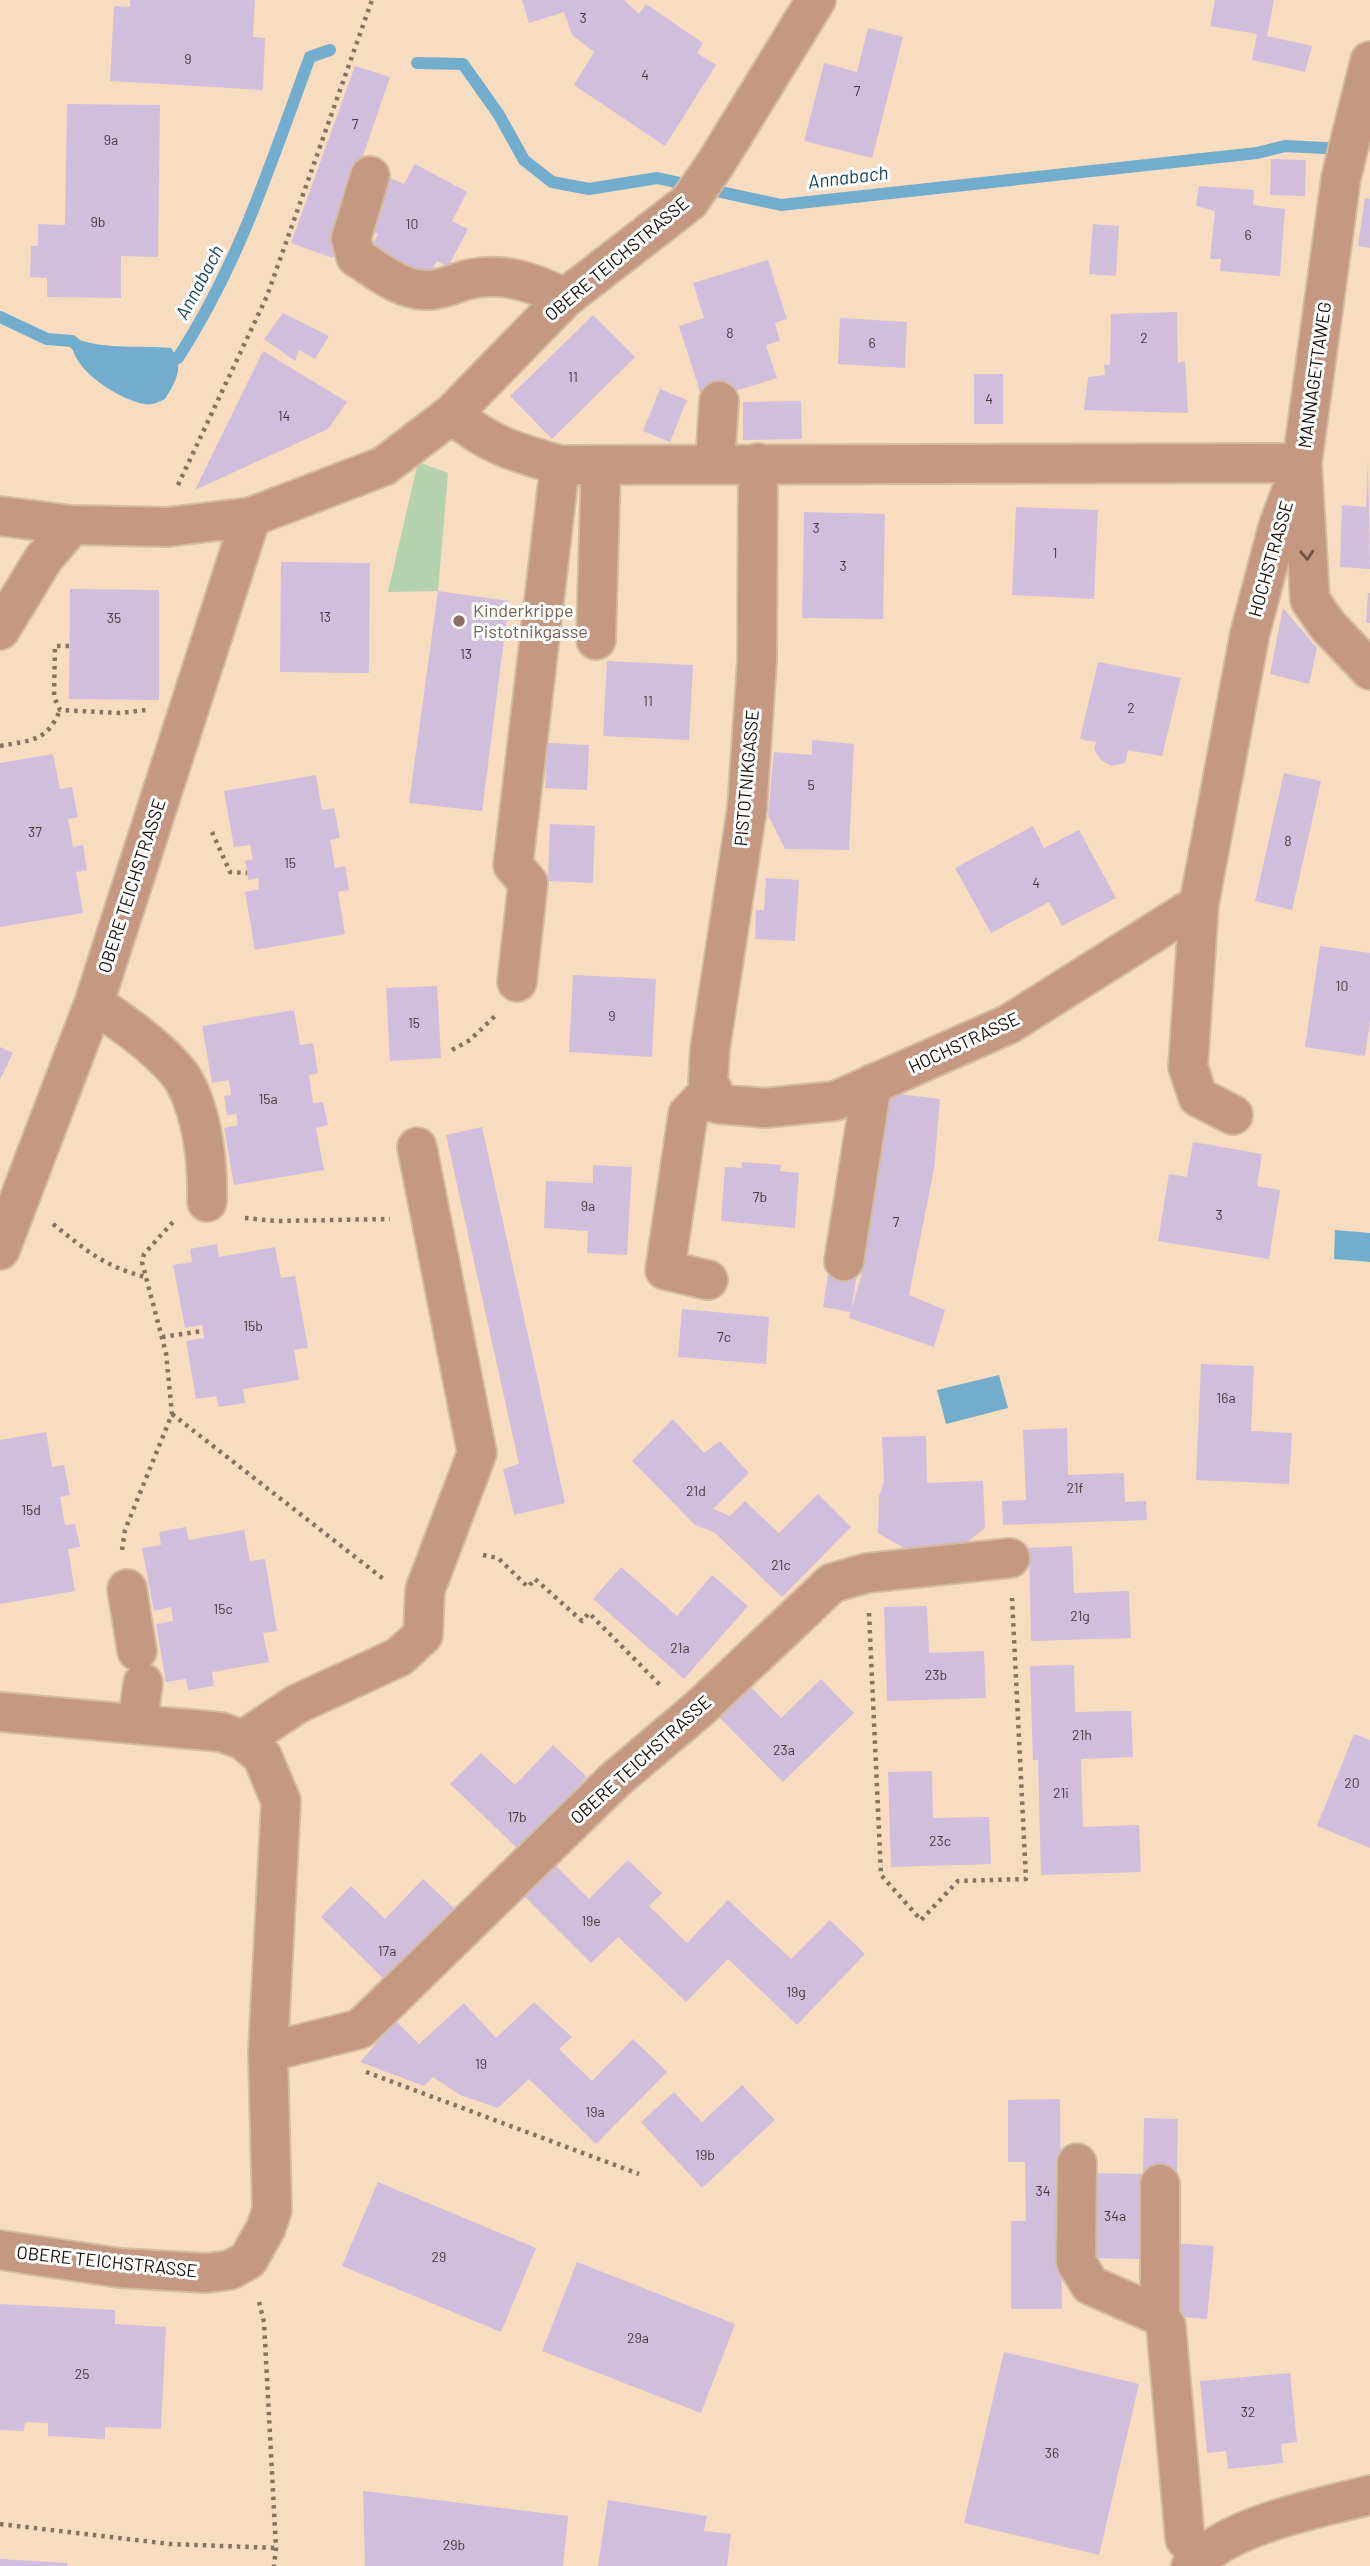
<svg xmlns="http://www.w3.org/2000/svg" width="1370" height="2566" font-family="Barlow,sans-serif">
  <rect width="100%" height="100%" fill="#f7dcc0"/>
  <path fill="#b4d2ae" d="M 418,462 L 448,473 L 438,591 L 388,592 Z"/>
  <path fill="#73adce" d="M 77,339 C 107,350 139,345 171,348 C 185,367 176,381 165,399 C 158,402 151,406 144,404 C 119,399 70,369 72,341 Z
    M 1335,1230 L 1370,1233 L 1370,1262 L 1334,1259 Z
    M 999,1375 L 1008,1408 L 946,1424 L 937,1390 Z"/>
  <g fill="none" stroke-linecap="round" stroke-linejoin="round">
    <path stroke="#73adce" stroke-width="12" d="M 417,63 L 463,64 L 499,115 L 524,160 L 552,182 L 589,189 L 657,178 L 781,205 L 1257,153 L 1285,146 L 1344,149
      M 0,317 L 47,339 L 72,341 L 83,351
      M 162,363 L 178,358 C 241,260 270,164 310,57 L 330,50"/>
  </g>
  <path fill="#d1bedd" d="M 130,0 L 255,0 L 253,37 L 265,38 L 263,90 L 110,81 L 114,6 L 130,7 Z
    M 522,0 L 624,0 L 639,14 L 646,4 L 703,43 L 697,53 L 716,65 L 665,146 L 574,85 L 594,52 L 572,35 L 564,12 L 529,23 Z
    M 1215,0 L 1274,0 L 1267,36 L 1312,46 L 1305,72 L 1252,60 L 1257,34 L 1210,26 Z
    M 868,28 L 903,37 L 872,158 L 804,141 L 824,63 L 857,72 Z
    M 355,66 L 390,77 L 354,182 L 359,184 L 333,258 L 291,243 Z
    M 67,104 L 160,105 L 158,257 L 121,256 L 121,298 L 47,297 L 47,278 L 30,277 L 31,246 L 38,246 L 38,224 L 65,225 Z
    M 1271,159 L 1306,160 L 1305,196 L 1270,195 Z
    M 415,164 L 467,192 L 452,221 L 468,229 L 448,267 L 437,261 L 423,286 L 367,256 L 378,234 L 365,226 L 390,178 L 404,184 Z
    M 1199,186 L 1254,190 L 1253,205 L 1285,209 L 1280,276 L 1220,271 L 1221,259 L 1210,259 L 1215,211 L 1196,206 Z
    M 1365,198 L 1370,199 L 1370,248 L 1358,246 Z
    M 1093,224 L 1119,226 L 1116,276 L 1089,274 Z
    M 768,260 L 787,319 L 775,323 L 780,341 L 766,345 L 777,378 L 703,401 L 679,326 L 704,318 L 693,283 Z
    M 1177,312 L 1178,363 L 1185,361 L 1188,413 L 1084,410 L 1088,377 L 1105,375 L 1104,365 L 1110,365 L 1111,314 Z
    M 283,313 L 329,336 L 315,359 L 299,350 L 295,361 L 264,339 Z
    M 593,315 L 635,357 L 552,439 L 510,396 Z
    M 840,318 L 907,322 L 905,368 L 838,364 Z
    M 263,351 L 347,402 L 328,429 L 195,490 Z
    M 974,374 L 1003,374 L 1003,424 L 974,424 Z
    M 660,389 L 687,400 L 670,442 L 643,431 Z
    M 801,401 L 802,439 L 743,440 L 743,402 Z
    M 1368,459 L 1370,569 L 1340,567 L 1342,505 L 1366,507 Z
    M 1016,507 L 1098,510 L 1094,599 L 1012,595 Z
    M 804,512 L 885,514 L 883,619 L 802,618 Z
    M 281,562 L 370,563 L 369,673 L 280,672 Z
    M 70,589 L 159,590 L 159,700 L 69,699 Z
    M 438,591 L 509,601 L 482,811 L 409,803 Z
    M 1368,593 L 1370,593 L 1370,623 L 1366,623 Z
    M 1283,608 L 1317,648 L 1309,684 L 1270,674 Z
    M 607,661 L 693,665 L 689,740 L 603,736 Z
    M 1098,662 L 1181,678 L 1162,756 L 1128,750 L 1125,763 L 1112,766 L 1101,760 L 1094,749 L 1096,742 L 1080,739 Z
    M 812,740 L 854,744 L 849,850 L 785,849 L 768,815 L 774,752 L 812,755 Z
    M 547,743 L 589,745 L 587,790 L 545,788 Z
    M 53,754 L 60,789 L 72,787 L 78,817 L 68,819 L 73,847 L 83,845 L 87,870 L 76,872 L 83,913 L 0,927 L 0,763 Z
    M 1284,773 L 1321,781 L 1292,910 L 1255,901 Z
    M 316,775 L 322,810 L 334,808 L 340,838 L 330,840 L 335,868 L 345,866 L 349,890 L 338,892 L 345,934 L 255,950 L 245,892 L 259,889 L 258,878 L 248,880 L 247,873 L 245,861 L 253,859 L 250,845 L 234,847 L 224,791 Z
    M 550,824 L 595,826 L 593,883 L 548,881 Z
    M 1033,826 L 1044,848 L 1079,830 L 1116,898 L 1062,926 L 1049,902 L 991,933 L 955,868 Z
    M 766,878 L 799,880 L 795,941 L 755,939 L 756,910 L 764,910 Z
    M 1320,946 L 1370,953 L 1370,1020 L 1365,1056 L 1305,1047 Z
    M 573,975 L 656,979 L 652,1057 L 569,1052 Z
    M 437,986 L 441,1058 L 390,1061 L 386,988 Z
    M 294,1010 L 300,1045 L 313,1043 L 318,1073 L 309,1075 L 313,1103 L 323,1102 L 328,1125 L 316,1128 L 324,1170 L 234,1185 L 224,1128 L 238,1125 L 236,1114 L 227,1115 L 224,1096 L 231,1095 L 229,1080 L 212,1083 L 202,1026 Z
    M 0,1047 L 13,1053 L 0,1080 Z
    M 890,1093 L 940,1099 L 934,1169 L 909,1295 L 945,1310 L 934,1347 L 849,1318 L 861,1276 Z
    M 482,1127 L 565,1503 L 514,1515 L 503,1469 L 519,1464 L 446,1135 Z
    M 1193,1142 L 1262,1154 L 1257,1186 L 1280,1190 L 1269,1259 L 1158,1241 L 1169,1174 L 1187,1177 Z
    M 742,1162 L 781,1165 L 780,1171 L 799,1173 L 795,1228 L 721,1221 L 725,1167 L 742,1168 Z
    M 593,1165 L 632,1167 L 627,1255 L 587,1253 L 588,1231 L 544,1228 L 546,1181 L 593,1183 Z
    M 217,1244 L 219,1257 L 275,1247 L 281,1278 L 295,1276 L 308,1348 L 294,1350 L 299,1380 L 243,1389 L 245,1403 L 219,1407 L 216,1396 L 196,1399 L 186,1341 L 204,1338 L 202,1325 L 185,1328 L 173,1265 L 192,1262 L 190,1249 Z
    M 830,1262 L 858,1267 L 851,1312 L 823,1307 Z
    M 682,1309 L 769,1317 L 766,1364 L 678,1357 Z
    M 1201,1364 L 1254,1366 L 1251,1431 L 1292,1433 L 1289,1484 L 1196,1480 Z
    M 673,1419 L 704,1453 L 720,1441 L 749,1473 L 713,1509 L 730,1516 L 745,1501 L 779,1533 L 818,1494 L 851,1527 L 782,1597 L 714,1532 L 695,1525 L 632,1461 Z
    M 1067,1428 L 1068,1475 L 1124,1473 L 1125,1502 L 1146,1501 L 1147,1520 L 1003,1525 L 1002,1501 L 1026,1500 L 1023,1430 Z
    M 46,1432 L 52,1467 L 64,1465 L 70,1495 L 60,1497 L 65,1525 L 75,1524 L 80,1547 L 68,1549 L 75,1591 L 0,1604 L 0,1440 Z
    M 926,1436 L 927,1483 L 983,1481 L 985,1528 L 967,1542 L 909,1551 L 878,1533 L 879,1496 L 884,1481 L 882,1437 Z
    M 186,1527 L 189,1540 L 244,1530 L 250,1561 L 265,1559 L 277,1631 L 263,1633 L 269,1662 L 212,1672 L 214,1686 L 188,1690 L 186,1679 L 166,1682 L 156,1624 L 173,1621 L 171,1607 L 154,1611 L 142,1548 L 161,1545 L 159,1532 Z
    M 1072,1546 L 1074,1593 L 1129,1591 L 1131,1638 L 1031,1641 L 1029,1548 Z
    M 621,1567 L 677,1616 L 712,1575 L 748,1606 L 684,1679 L 593,1599 Z
    M 927,1606 L 929,1653 L 984,1651 L 986,1698 L 887,1701 L 884,1607 Z
    M 1074,1665 L 1075,1712 L 1131,1711 L 1133,1757 L 1081,1759 L 1083,1827 L 1139,1825 L 1141,1872 L 1041,1875 L 1038,1760 L 1033,1760 L 1030,1666 Z
    M 821,1679 L 854,1713 L 783,1782 L 717,1715 L 748,1684 L 781,1718 Z
    M 1354,1734 L 1370,1740 L 1370,1848 L 1317,1826 Z
    M 553,1745 L 587,1777 L 518,1849 L 450,1784 L 481,1753 L 515,1785 Z
    M 932,1771 L 933,1818 L 989,1817 L 991,1864 L 891,1867 L 888,1772 Z
    M 628,1860 L 662,1893 L 649,1906 L 687,1943 L 728,1900 L 791,1959 L 830,1920 L 865,1954 L 797,2025 L 728,1959 L 686,2002 L 618,1937 L 591,1963 L 524,1896 L 555,1865 L 589,1899 Z
    M 423,1879 L 457,1911 L 388,1983 L 321,1917 L 351,1886 L 385,1919 Z
    M 534,2002 L 572,2037 L 559,2049 L 592,2081 L 633,2039 L 667,2072 L 596,2144 L 529,2079 L 498,2108 L 460,2095 L 433,2077 L 424,2086 L 360,2062 L 396,2021 L 419,2044 L 464,2003 L 496,2038 Z
    M 742,2085 L 775,2120 L 702,2188 L 641,2122 L 674,2092 L 702,2122 Z
    M 1060,2099 L 1062,2309 L 1011,2309 L 1011,2221 L 1026,2221 L 1025,2162 L 1008,2162 L 1008,2100 Z
    M 1144,2118 L 1178,2119 L 1177,2174 L 1143,2174 Z
    M 1087,2173 L 1143,2174 L 1143,2259 L 1087,2258 Z
    M 378,2182 L 536,2248 L 501,2332 L 342,2266 Z
    M 1174,2243 L 1214,2246 L 1207,2319 L 1168,2316 Z
    M 577,2262 L 735,2324 L 701,2413 L 542,2351 Z
    M 0,2304 L 115,2310 L 115,2324 L 166,2327 L 161,2429 L 105,2427 L 105,2439 L 48,2436 L 48,2423 L 25,2422 L 24,2431 L 0,2430 Z
    M 1004,2352 L 1139,2384 L 1099,2555 L 964,2523 Z
    M 1290,2373 L 1297,2442 L 1281,2444 L 1283,2463 L 1228,2469 L 1226,2451 L 1207,2453 L 1200,2381 Z
    M 363,2491 L 568,2516 L 563,2566 L 365,2566 Z
    M 608,2500 L 707,2516 L 704,2531 L 731,2534 L 727,2566 L 598,2566 Z
    M 0,2559 L 67,2563 L 67,2566 L 0,2566 Z"/>
  <g fill="none" stroke-linecap="round" stroke-linejoin="round">
    <g stroke="#d3bba2" stroke-width="42">
      <path id="minor" d="M 1370,61 L 1341,178 L 1302,463 L 1310,600 L 1328,626 L 1370,670
        M 370,176 L 351,239 L 356,257 C 377,270 399,289 424,290 C 437,291 454,284 466,280 C 502,271 533,282 565,298
        M 452,414 C 487,444 516,453 560,465 L 1302,463
        M 715,463 L 719,401
        M 758,463 L 757,661 L 747,809 L 710,1049 L 708,1082 L 719,1104 L 765,1108 L 835,1101 L 1009,1024 L 1199,904
        M 0,516 L 72,525 L 167,527 L 251,517 L 384,466 L 452,414 L 565,298 L 689,202 L 716,163 L 816,0
        M 0,630 L 44,558 L 72,525
        M 596,640 L 601,465
        M 517,982 L 528,883 L 513,865 L 560,465
        M 94,1003 C 120,1021 168,1054 184,1081 C 203,1115 208,1164 207,1202
        M 1233,1115 L 1198,1097 L 1188,1067 L 1199,904 L 1250,633 L 1278,527 L 1302,463
        M 0,1250 L 94,1003 L 251,517
        M 844,1261 L 872,1084
        M 708,1280 L 665,1270 L 688,1114 L 712,1089
        M 127,1589 L 137,1651
        M 0,1712 L 221,1732 L 243,1740 L 262,1756 L 281,1801 L 268,2052 L 272,2210 L 266,2228 L 248,2260 L 230,2270 L 206,2273 L 120,2268 L 0,2250
        M 142,1723 L 140,1705 L 143,1683
        M 243,1740 L 297,1704 L 399,1657 L 423,1635 L 425,1590 L 477,1453 L 417,1147
        M 268,2052 L 360,2029 L 617,1778 L 700,1708 L 832,1583 L 867,1573 L 1010,1558
        M 1077,2163 L 1076,2262 L 1090,2285 L 1160,2316 L 1166,2326 L 1185,2539 L 1200,2556
        M 1160,2316 L 1160,2184
        M 1191,2566 C 1231,2524 1315,2509 1370,2495"/>
    </g>
    <path stroke="#857361" stroke-width="4.5" stroke-dasharray="3.5 5" stroke-linecap="butt" d="M 178,485 L 267,296 L 372,0
      M 69,646 L 55,646 L 54,697 L 60,710 L 120,713 L 146,710
      M 0,746 C 31,740 47,742 60,710
      M 212,832 L 230,872 L 247,873
      M 452,1050 L 470,1040 L 496,1015
      M 245,1218 L 276,1221 L 390,1219
      M 53,1224 C 86,1250 103,1266 145,1277
      M 162,1337 L 203,1331
      M 172,1414 L 386,1581
      M 122,1550 L 125,1530 L 172,1414 L 166,1353 L 142,1262 L 144,1254 L 173,1222
      M 483,1555 L 498,1558 L 528,1587 L 535,1579 L 582,1621 L 589,1613 L 661,1686
      M 869,1613 L 881,1875 L 921,1920 L 958,1881 L 1026,1879 L 1012,1598
      M 366,2072 L 639,2174
      M 259,2302 L 264,2322 L 276,2548 L 274,2566
      M 0,2524 L 170,2544 L 276,2548"/>
    <use href="#minor" stroke="#c59882" stroke-width="38"/>
  </g>
  <defs><path id="oneway-chevron" d="M-2-3.5L2.5 0L-2 3.5" fill="none" stroke-width="1.6" stroke-linecap="round" stroke-linejoin="round" transform="scale(1.75)"/></defs>
  <use stroke="#6d5243" href="#oneway-chevron" transform="translate(1307 555) rotate(87)"/>
  <circle fill="#8d6e63" stroke="#fff" stroke-width="2.5" cx="459" cy="621" r="7"/>
  <g text-anchor="middle" stroke-width="6" stroke-linejoin="round" paint-order="stroke">
    <g font-size="14" fill="#44383a">
      <text x="583" y="23">3</text>
      <text x="188" y="64">9</text>
      <text x="645" y="80">4</text>
      <text x="857" y="96">7</text>
      <text x="355" y="129">7</text>
      <text x="111" y="145">9a</text>
      <text x="98" y="227">9b</text>
      <text x="412" y="229">10</text>
      <text x="1248" y="240">6</text>
      <text x="730" y="338">8</text>
      <text x="1144" y="343">2</text>
      <text x="872" y="348">6</text>
      <text x="573" y="382">11</text>
      <text x="989" y="404">4</text>
      <text x="284" y="421">14</text>
      <text x="816" y="533">3</text>
      <text x="1055" y="558">1</text>
      <text x="843" y="571">3</text>
      <text x="325" y="622">13</text>
      <text x="114" y="623">35</text>
      <text x="466" y="659">13</text>
      <text x="648" y="706">11</text>
      <text x="1131" y="713">2</text>
      <text x="811" y="790">5</text>
      <text x="35" y="837">37</text>
      <text x="1288" y="846">8</text>
      <text x="290" y="868">15</text>
      <text x="1036" y="888">4</text>
      <text x="1342" y="991">10</text>
      <text x="612" y="1021">9</text>
      <text x="414" y="1028">15</text>
      <text x="268" y="1104">15a</text>
      <text x="760" y="1202">7b</text>
      <text x="588" y="1211">9a</text>
      <text x="1219" y="1220">3</text>
      <text x="896" y="1227">7</text>
      <text x="253" y="1331">15b</text>
      <text x="724" y="1342">7c</text>
      <text x="1226" y="1403">16a</text>
      <text x="1075" y="1493">21f</text>
      <text x="696" y="1496">21d</text>
      <text x="31" y="1515">15d</text>
      <text x="781" y="1570">21c</text>
      <text x="223" y="1614">15c</text>
      <text x="1080" y="1621">21g</text>
      <text x="680" y="1653">21a</text>
      <text x="936" y="1680">23b</text>
      <text x="1082" y="1740">21h</text>
      <text x="784" y="1755">23a</text>
      <text x="1352" y="1788">20</text>
      <text x="1061" y="1798">21i</text>
      <text x="517" y="1822">17b</text>
      <text x="940" y="1846">23c</text>
      <text x="591" y="1926">19e</text>
      <text x="387" y="1956">17a</text>
      <text x="796" y="1997">19g</text>
      <text x="481" y="2069">19</text>
      <text x="595" y="2117">19a</text>
      <text x="705" y="2160">19b</text>
      <text x="1043" y="2196">34</text>
      <text x="1115" y="2221">34a</text>
      <text x="439" y="2262">29</text>
      <text x="638" y="2343">29a</text>
      <text x="82" y="2379">25</text>
      <text x="1248" y="2417">32</text>
      <text x="1052" y="2458">36</text>
      <text x="454" y="2550">29b</text>
    </g>
    <g font-size="18" fill="#150c04" stroke="#fff">
      <text transform="translate(617 259) rotate(-40)" y="6">OBERE TEICHSTRASSE</text>
      <text transform="translate(1315 375) rotate(-82)" y="6">MANNAGETTAWEG</text>
      <text transform="translate(1271 559) rotate(-74)" y="6">HOCHSTRASSE</text>
      <text transform="translate(747 778) rotate(-85)" y="6">PISTOTNIKGASSE</text>
      <text transform="translate(132 886) rotate(-72)" y="6">OBERE TEICHSTRASSE</text>
      <text transform="translate(964 1043) rotate(-25)" y="6">HOCHSTRASSE</text>
      <text transform="translate(641 1760) rotate(-42)" y="6">OBERE TEICHSTRASSE</text>
      <text transform="translate(107 2262) rotate(6)" y="6">OBERE TEICHSTRASSE</text>
    </g>
    <g font-size="18" fill="#785e54" stroke="#fff" text-anchor="start">
      <text x="473" y="617">Kinderkrippe<tspan x="473" dy="21">Pistotnikgasse</tspan></text>
    </g>
    <g font-size="19" font-style="italic" fill="#16445c" stroke="#fff">
      <text transform="translate(848 177) rotate(-7)" y="7">Annabach</text>
      <text transform="translate(199 282) rotate(-62)" y="7">Annabach</text>
    </g>
  </g>
</svg>
